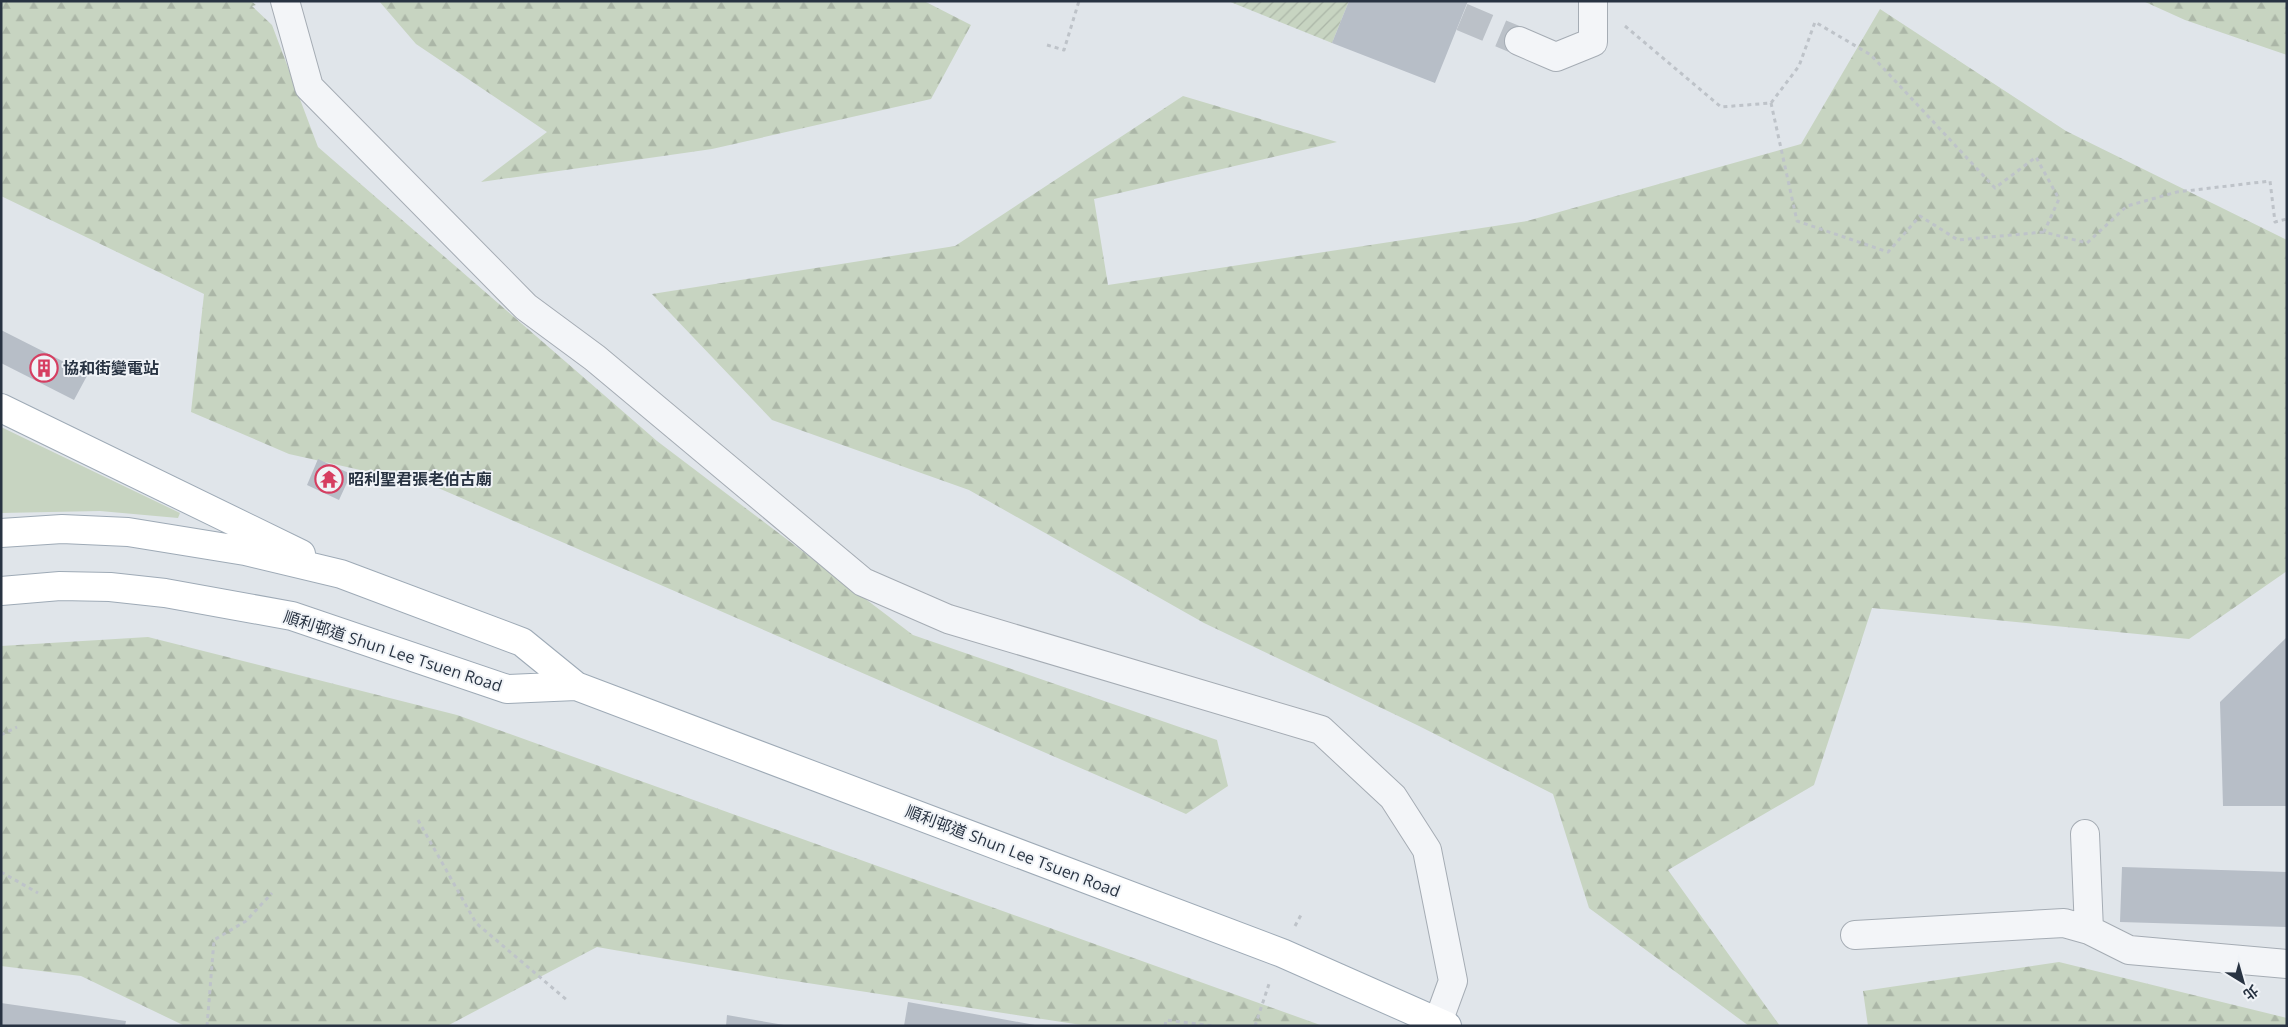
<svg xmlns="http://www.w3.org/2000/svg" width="2288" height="1027" font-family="'Open Sans','Noto Sans TC',sans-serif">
  <defs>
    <pattern id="forest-firs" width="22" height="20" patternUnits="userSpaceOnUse" patternTransform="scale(1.25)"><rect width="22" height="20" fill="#c7d4c1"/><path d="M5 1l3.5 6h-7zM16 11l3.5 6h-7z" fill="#abb6a7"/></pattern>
    <pattern id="garden-furrows" width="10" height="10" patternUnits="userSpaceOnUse" patternTransform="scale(1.25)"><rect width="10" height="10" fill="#c7d4c1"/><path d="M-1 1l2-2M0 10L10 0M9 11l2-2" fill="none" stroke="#abb6a7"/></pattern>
  </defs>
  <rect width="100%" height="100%" fill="#e0e5ea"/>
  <path fill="#c7d4c1" d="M 1,427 L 180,513 L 178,518 L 100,511 L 1,513 Z"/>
  <path fill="url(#forest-firs)" d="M 1,1 L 251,1 L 256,5 L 252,6 L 272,25 L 318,147 L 657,441 L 913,635 L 1217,740 L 1228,786 L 1186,814 L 436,487 L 289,454 L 191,412 L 204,294 L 1,196 Z
    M 379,1 L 924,1 L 971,25 L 931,99 L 712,149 L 481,182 L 547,132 L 416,44 Z
    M 2143,1 L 2287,1 L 2287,55 L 2185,20 Z
    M 1880,9 L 2066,131 L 2287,240 L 2287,571 L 2189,639 L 1872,608 L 1814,785 L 1668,870 L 1780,1026 L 1749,1026 L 1589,908 L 1553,794 L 1419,726 L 1204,623 L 969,490 L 772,420 L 652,294 L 955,246 L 1183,96 L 1337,142 L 1094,199 L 1108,285 L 1527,221 L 1801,144 Z
    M 148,637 L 457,715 L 1323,1026 L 1088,1026 L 775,978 L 597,947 L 447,1026 L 185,1026 L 81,976 L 1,966 L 1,646 Z
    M 2059,962 L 2287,1018 L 2287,1026 L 1868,1026 L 1863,991 Z"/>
  <path fill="url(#garden-furrows)" d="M 1228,1 L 1349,1 L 1332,43 Z"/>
  <path fill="#b7bec7" d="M 1349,1 L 1468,1 L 1435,83 L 1332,43 Z
    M 1,330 L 88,374 L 74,400 L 1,363 Z
    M 318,459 L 351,474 L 339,500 L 307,485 Z
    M 2287,637 L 2287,806 L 2223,806 L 2220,702 Z
    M 2122,867 L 2287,872 L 2287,927 L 2120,922 Z
    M 908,1002 L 1035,1025 L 1035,1026 L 904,1026 Z
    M 1,1003 L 126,1021 L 125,1026 L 1,1026 Z
    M 727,1015 L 784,1025 L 784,1026 L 726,1026 Z"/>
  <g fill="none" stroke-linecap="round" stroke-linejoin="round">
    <path stroke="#bbc1c8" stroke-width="28" stroke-dasharray="28 14" stroke-linecap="butt" d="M 1462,17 L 1519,41"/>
    <g stroke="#a5acb4" stroke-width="30">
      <path id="minor" d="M 285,1 L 309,87 L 526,307 L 595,358 L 863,582 L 948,619 L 1321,730 L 1393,797 L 1427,850 L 1453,981 L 1438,1022
        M 1519,41 L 1556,57 L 1593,42 L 1593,1
        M 2085,834 L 2089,930 L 2129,950 L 2287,964
        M 1855,935 L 2064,923 L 2089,930"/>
    </g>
    <g stroke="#9eaab6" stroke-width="30">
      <path id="major" d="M 1,408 L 301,554
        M 1,533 L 62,529 L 128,532 L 245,551 L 341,574 L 522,642 L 576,686 L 1282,953 L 1447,1026
        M 1,591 L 60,586 L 110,587 L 165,593 L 292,616 L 507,689 L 576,686"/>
    </g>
    <path stroke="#bec3c9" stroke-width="3" stroke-dasharray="4 4" stroke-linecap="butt" d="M 1625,26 L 1721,107 L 1771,103 L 1799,66 L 1815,22 L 1871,55 L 1995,188 L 2036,157 L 2059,199 L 2044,232 L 2087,243 L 2127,206 L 2177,192 L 2270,181 L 2275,222 L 2287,219
      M 1047,45 L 1064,50 L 1079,1
      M 1771,103 L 1797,221 L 1888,252 L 1920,216 L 1958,240 L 2044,232
      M 1,735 L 17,727
      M 418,820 L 476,923 L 568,1001
      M 1,872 L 38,893
      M 1295,926 L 1302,913
      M 207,1026 L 214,940 L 246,921 L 272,893
      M 1165,1026 L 1166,1020 L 1213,1026
      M 1255,1026 L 1270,981"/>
    <use href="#minor" stroke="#f3f5f8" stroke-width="28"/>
    <use href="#major" stroke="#fff" stroke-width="28"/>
  </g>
  <defs>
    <g id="building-ring" transform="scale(1.4375)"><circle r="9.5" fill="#f0f3f7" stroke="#d63e61" stroke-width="1.5"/><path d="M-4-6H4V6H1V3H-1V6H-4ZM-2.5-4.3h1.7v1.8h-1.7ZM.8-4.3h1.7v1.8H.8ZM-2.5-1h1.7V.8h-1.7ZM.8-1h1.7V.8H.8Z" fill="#d63e61"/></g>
    <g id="temple-ring" transform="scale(1.4375)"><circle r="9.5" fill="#f0f3f7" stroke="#d63e61" stroke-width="1.5"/><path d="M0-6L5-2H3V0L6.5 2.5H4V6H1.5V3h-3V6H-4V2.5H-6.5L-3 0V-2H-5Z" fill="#d63e61"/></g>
  </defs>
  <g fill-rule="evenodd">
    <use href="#building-ring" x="44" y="368"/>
    <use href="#temple-ring" x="329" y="479"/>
  </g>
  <g text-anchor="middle" stroke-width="4" stroke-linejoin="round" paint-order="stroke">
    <g font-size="16" font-weight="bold" fill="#283342" stroke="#f0f3f7" text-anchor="start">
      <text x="63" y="374">協和街變電站</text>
      <text x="348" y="485">昭利聖君張老伯古廟</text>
    </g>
    <g font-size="16" fill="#283342" stroke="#f0f3f7">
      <text transform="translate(393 651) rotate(18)" y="6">順利邨道 Shun Lee Tsuen Road</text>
      <text transform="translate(1013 851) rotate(21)" y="6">順利邨道 Shun Lee Tsuen Road</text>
    </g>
  </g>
  <rect width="2288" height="1027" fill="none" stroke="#283342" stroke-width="5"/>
  <g transform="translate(2243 982) rotate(143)" stroke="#f0f3f7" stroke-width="4" paint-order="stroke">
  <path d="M0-4L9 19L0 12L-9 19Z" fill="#283342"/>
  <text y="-8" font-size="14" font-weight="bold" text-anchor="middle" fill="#283342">北</text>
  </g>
</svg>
